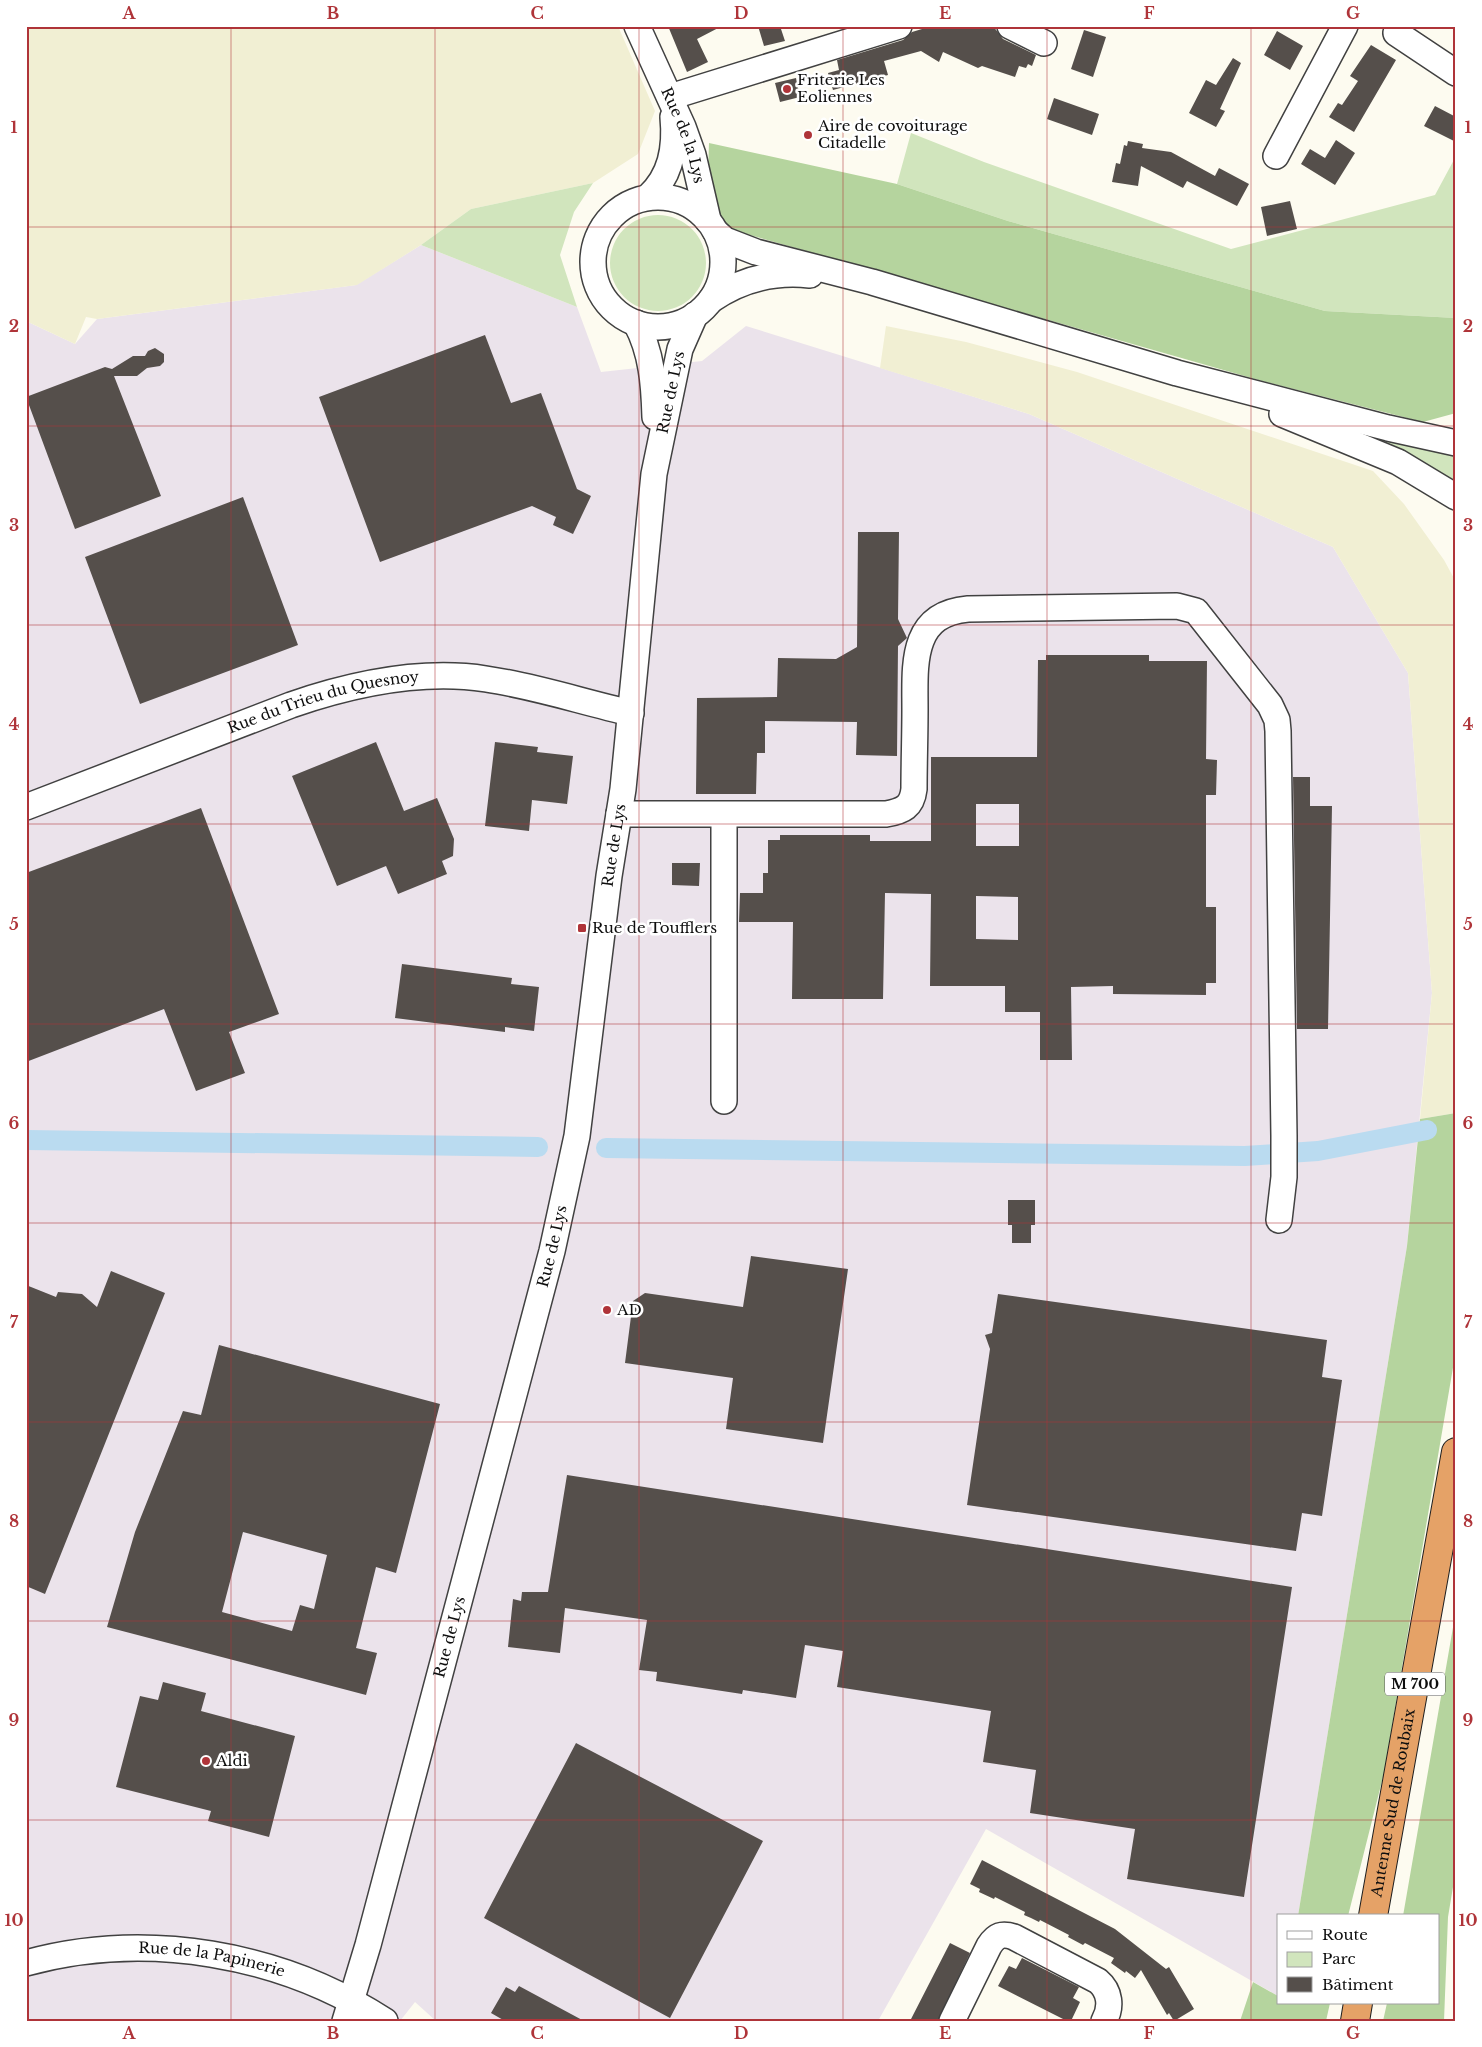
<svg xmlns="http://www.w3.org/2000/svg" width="1482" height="2047" font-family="'Libre Baskerville',serif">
  <rect width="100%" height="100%" fill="#fdfbf0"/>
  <path fill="#ebe3eb" d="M 421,245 L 577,307 L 601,372 L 702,361 L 746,326 L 1029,414 L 1333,547 L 1408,673 L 1432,993 L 1407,1246 L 1298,1916 L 1278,1916 L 1278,1996 L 986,1829 L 878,2021 L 436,2021 L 415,2002 L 400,2021 L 26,2021 L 26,321 L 75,344 L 97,319 L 356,285 Z"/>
  <path fill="#f1efd3" d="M 26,26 L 175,26 L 176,29 L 193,26 L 618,26 L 655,111 L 638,154 L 593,183 L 471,209 L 421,245 L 357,285 L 97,319 L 86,317 L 75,344 L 26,321 Z
    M 886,326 L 966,342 L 1077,372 L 1373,471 L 1404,504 L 1444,560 L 1456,582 L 1456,1113 L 1420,1119 L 1432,993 L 1408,673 L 1333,547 L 1029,414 L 880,368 Z"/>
  <path fill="#d1e5bd" d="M 911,133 L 984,162 L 1231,249 L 1435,195 L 1456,156 L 1456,318 L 1325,311 L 1008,221 L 897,184 Z
    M 593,183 L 574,212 L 560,255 L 577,307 L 421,245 L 471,209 Z
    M610 263a48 48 0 1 1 96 0a48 48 0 1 1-96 0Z
    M 1384,439 L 1456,454 L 1456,483 L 1425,463 L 1382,443 Z"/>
  <path fill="#b5d49e" d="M 709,143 L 897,184 L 1008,221 L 1325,311 L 1456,318 L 1456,413 L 1423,422 L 1262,381 L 729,229 L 711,210 L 708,174 Z
    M 1456,1113 L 1456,1350 L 1384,1773 L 1348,1916 L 1298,1916 L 1407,1246 L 1420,1119 Z
    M 1456,1610 L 1456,1869 L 1448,1917 L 1444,2021 L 1383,2021 L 1387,2003 L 1438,2003 L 1438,1916 L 1403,1916 Z
    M 1253,1982 L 1278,1996 L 1278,2003 L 1330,2003 L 1326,2021 L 1240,2021 Z"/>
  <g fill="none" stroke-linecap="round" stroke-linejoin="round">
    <path stroke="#badbf0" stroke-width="20" d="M 26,1140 L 538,1147
      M 606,1148 L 1245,1156 L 1318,1151 L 1427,1130"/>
  </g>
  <path fill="#554f4b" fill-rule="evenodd" d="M 668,26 L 722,26 L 697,39 L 708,62 L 687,72 Z
    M 758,26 L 780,26 L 785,41 L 764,46 Z
    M 932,26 L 993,26 L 1003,39 L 1036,55 L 1032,66 L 1028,64 L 1026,68 L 1019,66 L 1015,77 L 982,66 L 978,68 L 943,52 L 939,62 L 921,51 L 884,61 L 888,75 L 833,90 L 828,73 L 839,70 L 837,60 L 903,40 L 912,32 Z
    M 1084,30 L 1106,37 L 1093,77 L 1071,69 Z
    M 1277,31 L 1303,46 L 1290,70 L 1264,55 Z
    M 1371,45 L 1396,60 L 1354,132 L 1329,117 L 1338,103 L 1342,105 L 1358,81 L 1350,76 Z
    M 1233,58 L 1241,63 L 1220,109 L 1225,111 L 1216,127 L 1189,113 L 1206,80 L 1216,85 Z
    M 796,78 L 800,97 L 780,102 L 775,83 Z
    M 1054,98 L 1099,114 L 1092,135 L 1047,119 Z
    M 1435,106 L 1456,117 L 1456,142 L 1424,126 Z
    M 1336,140 L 1355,153 L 1335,185 L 1301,164 L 1310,149 L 1325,158 Z
    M 1128,141 L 1143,144 L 1142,148 L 1171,152 L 1215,176 L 1219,168 L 1249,184 L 1237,206 L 1187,181 L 1183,188 L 1141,166 L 1138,186 L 1112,182 L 1116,163 L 1120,164 L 1124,145 L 1127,146 Z
    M 1290,201 L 1297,229 L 1267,236 L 1261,207 Z
    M 485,335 L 511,403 L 541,393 L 577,489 L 591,496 L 573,534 L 553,525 L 556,517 L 532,506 L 380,562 L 319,397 Z
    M 155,348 L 164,354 L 164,362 L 160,366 L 147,368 L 137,376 L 114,376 L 161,496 L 75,529 L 26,397 L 105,367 L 112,369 L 133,356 L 145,356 L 148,351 Z
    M 243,497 L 298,645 L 140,704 L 85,557 Z
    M 858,532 L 899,532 L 898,619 L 907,638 L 898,646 L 897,756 L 856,755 L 857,722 L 765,721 L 765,753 L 757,753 L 756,794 L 696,794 L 697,698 L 777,697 L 778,658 L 836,659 L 857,647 Z
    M 1046,655 L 1149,655 L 1149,661 L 1207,661 L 1206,759 L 1217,760 L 1216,795 L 1206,795 L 1206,907 L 1216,907 L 1216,983 L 1206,983 L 1206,995 L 1113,994 L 1113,986 L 1071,987 L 1072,1060 L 1040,1060 L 1040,1012 L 1005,1012 L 1005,986 L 930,986 L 931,894 L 885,893 L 883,999 L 792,999 L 793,922 L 739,922 L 740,893 L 763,893 L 763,873 L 768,873 L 768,840 L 780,840 L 780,835 L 870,835 L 870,841 L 931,841 L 931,757 L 1037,757 L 1038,660 L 1046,660 ZM 976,804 L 1019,804 L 1019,846 L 976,846 ZM 976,896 L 1018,897 L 1018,940 L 976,939 Z
    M 376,742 L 404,811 L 437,798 L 454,839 L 453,856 L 442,861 L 447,874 L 398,894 L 386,866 L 337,886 L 292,776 Z
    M 495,742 L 538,747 L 537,752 L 573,756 L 567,804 L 532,800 L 529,831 L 485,826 Z
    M 1293,777 L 1310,777 L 1310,806 L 1332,806 L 1328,1029 L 1297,1029 Z
    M 201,808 L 279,1014 L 229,1032 L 245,1073 L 196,1091 L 164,1009 L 26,1062 L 26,873 Z
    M 672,863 L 700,863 L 699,886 L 672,885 Z
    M 402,964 L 512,978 L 511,984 L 539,987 L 534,1031 L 505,1027 L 505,1032 L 395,1018 Z
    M 1008,1200 L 1035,1200 L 1035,1225 L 1031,1225 L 1031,1243 L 1012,1243 L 1012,1225 L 1008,1225 Z
    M 751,1256 L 848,1269 L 823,1443 L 726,1429 L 733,1378 L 625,1363 L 633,1301 L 645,1293 L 743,1307 Z
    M 111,1271 L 165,1293 L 45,1594 L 26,1586 L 26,1285 L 56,1297 L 58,1292 L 82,1294 L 97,1307 Z
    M 998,1294 L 1327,1340 L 1322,1377 L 1342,1380 L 1322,1516 L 1302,1513 L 1296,1551 L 967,1505 L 990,1349 L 985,1335 L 992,1333 Z
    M 219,1345 L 440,1404 L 396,1573 L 376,1567 L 356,1648 L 377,1653 L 366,1695 L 107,1627 L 135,1532 L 183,1411 L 201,1415 ZM 243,1532 L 327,1555 L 314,1609 L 300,1605 L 292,1631 L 222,1612 Z
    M 567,1475 L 1292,1587 L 1244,1897 L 1127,1879 L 1135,1829 L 1030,1813 L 1036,1770 L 983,1762 L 991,1711 L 837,1687 L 843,1651 L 805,1645 L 796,1698 L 743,1690 L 742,1694 L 656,1681 L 657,1672 L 639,1670 L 647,1620 L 565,1608 L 560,1653 L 508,1647 L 513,1599 L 521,1601 L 522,1592 L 548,1592 Z
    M 163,1682 L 206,1693 L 201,1711 L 295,1736 L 269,1837 L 208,1821 L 211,1811 L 116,1787 L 140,1696 L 158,1700 Z
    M 576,1743 L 763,1841 L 670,2018 L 484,1918 Z
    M 982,1860 L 1115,1929 L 1166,1969 L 1169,1967 L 1194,2009 L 1174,2021 L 1169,2013 L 1167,2015 L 1141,1970 L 1135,1978 L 1126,1971 L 1125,1973 L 1111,1963 L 1114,1958 L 1085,1943 L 1083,1945 L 1068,1937 L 1069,1935 L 1040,1920 L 1039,1922 L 1031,1918 L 1024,1915 L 1025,1912 L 995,1897 L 994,1899 L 979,1892 L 980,1889 L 970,1884 Z
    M 950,1943 L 970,1953 L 938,2021 L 910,2021 Z
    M 1022,1958 L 1079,1987 L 1073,1998 L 1080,2002 L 1071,2021 L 1067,2021 L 998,1986 L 1009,1966 L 1016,1969 Z
    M 519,1986 L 584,2021 L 505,2021 L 491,2013 L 506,1987 L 515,1992 Z"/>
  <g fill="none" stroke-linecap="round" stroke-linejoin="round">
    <g stroke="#414141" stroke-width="28">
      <g id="minor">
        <path id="s1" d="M 637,26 L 683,127 L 693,155 L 708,220"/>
        <path d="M 1010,26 L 1044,43"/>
        <path d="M 1400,26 L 1396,33 L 1456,73"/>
        <path d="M 670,97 L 899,26"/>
        <path d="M 1276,156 L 1345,26"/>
        <circle cx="658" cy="262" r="65"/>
        <path d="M 648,197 C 671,176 676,148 673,117"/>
        <path d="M 716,232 L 725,240 L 756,252 L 872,282 L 1177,373 L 1388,428 L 1456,443"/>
        <path d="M 711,300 C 740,280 774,271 810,275"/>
        <path d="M 636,323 C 652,353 654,384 655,417"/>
        <path d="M 1282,414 L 1398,462 L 1456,497"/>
        <path id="s2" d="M 26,807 L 291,705 C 352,684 421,669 486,679 C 535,686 582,702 631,713"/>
        <path d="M 619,814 L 886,814 C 903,811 912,807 914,789 C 914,762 915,736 915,709 C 915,665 910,614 968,609 L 1177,606 L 1196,611 L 1270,705 L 1277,720 L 1278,731 L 1284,1136 L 1284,1177 L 1279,1220"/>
        <path d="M 724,815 L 724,1101"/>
        <path id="s3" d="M 26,1963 C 146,1930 281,1953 385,2021"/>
        <path id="s4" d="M 345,2021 L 368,1945 L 552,1251 L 577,1136 L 609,876 L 623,789 L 654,474 L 680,349 L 695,315"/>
        <path d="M 952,2021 L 989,1946 C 996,1935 1002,1933 1014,1937 L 1098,1981 C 1110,1991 1112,2007 1104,2021"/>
      </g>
    </g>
    <g stroke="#1f1f1f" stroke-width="30">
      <g id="highway">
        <path id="s5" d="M 1373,1916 L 1456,1452"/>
        <path d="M 1355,2021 L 1358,2003"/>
      </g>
    </g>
    <use href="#minor" stroke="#fff" stroke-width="25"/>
    <use href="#highway" stroke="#e5a267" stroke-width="28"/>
  </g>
  <path fill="none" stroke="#af3439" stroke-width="1" stroke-opacity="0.55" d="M 231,26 L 231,2021M 435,26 L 435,2021M 639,26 L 639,2021M 843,26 L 843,2021M 1047,26 L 1047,2021M 1251,26 L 1251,2021M 26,227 L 1456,227M 26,426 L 1456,426M 26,625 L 1456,625M 26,824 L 1456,824M 26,1024 L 1456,1024M 26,1223 L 1456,1223M 26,1422 L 1456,1422M 26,1621 L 1456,1621M 26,1820 L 1456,1820"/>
  <g fill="#af3439" stroke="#fff" stroke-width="2">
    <circle cx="787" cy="89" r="5"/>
    <circle cx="808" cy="135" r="5"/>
    <rect x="577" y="923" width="10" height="10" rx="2.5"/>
    <circle cx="607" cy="1310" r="5"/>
    <circle cx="206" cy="1761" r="5"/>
  </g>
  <g text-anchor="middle" stroke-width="5" stroke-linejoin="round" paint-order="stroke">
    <rect fill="#fff" stroke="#565656" stroke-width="1" x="1385" y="1672.5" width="60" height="23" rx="4"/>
    <g font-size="14" font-weight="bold" fill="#0e0e0e">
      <text x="1415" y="1689">M 700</text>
    </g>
    <g font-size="15" fill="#0e0e0e" stroke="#fff" text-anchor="start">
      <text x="797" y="85">Friterie Les<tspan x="797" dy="17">Eoliennes</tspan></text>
      <text x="818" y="131">Aire de covoiturage<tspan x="818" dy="17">Citadelle</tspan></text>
      <text x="592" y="933">Rue de Toufflers</text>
      <text x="617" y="1315">AD</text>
      <text x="216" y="1766">Aldi</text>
    </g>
    <g font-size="15" fill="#0e0e0e" stroke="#fff">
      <text dy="5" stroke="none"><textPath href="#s1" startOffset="119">Rue de la Lys</textPath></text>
      <text dy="5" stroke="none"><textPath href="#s4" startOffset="1665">Rue de Lys</textPath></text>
      <text dy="5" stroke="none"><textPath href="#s2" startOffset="316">Rue du Trieu du Quesnoy</textPath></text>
      <text dy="5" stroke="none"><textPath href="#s4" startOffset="1208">Rue de Lys</textPath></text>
      <text dy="5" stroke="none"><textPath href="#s4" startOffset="802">Rue de Lys</textPath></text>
      <text dy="5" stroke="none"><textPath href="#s4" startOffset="398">Rue de Lys</textPath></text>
      <text dy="5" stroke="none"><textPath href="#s5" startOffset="115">Antenne Sud de Roubaix</textPath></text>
      <text dy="5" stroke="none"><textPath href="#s3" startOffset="188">Rue de la Papinerie</textPath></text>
    </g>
  </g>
  <rect width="1482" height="2047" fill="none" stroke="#ffffff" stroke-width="55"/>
  <rect x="1277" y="1914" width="162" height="90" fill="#ffffff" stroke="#9f9f9f"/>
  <rect x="1287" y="1931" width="25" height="8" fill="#ffffff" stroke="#9f9f9f"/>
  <text x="1322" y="1940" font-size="15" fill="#0e0e0e">Route</text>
  <rect x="1287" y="1952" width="25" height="15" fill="#d1e5bd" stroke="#9f9f9f"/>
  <text x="1322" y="1964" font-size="15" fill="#0e0e0e">Parc</text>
  <rect x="1287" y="1977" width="25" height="15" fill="#554f4b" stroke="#9f9f9f"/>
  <text x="1322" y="1990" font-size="15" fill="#0e0e0e">Bâtiment</text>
  <rect x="28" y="28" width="1426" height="1992" fill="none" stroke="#af3439" stroke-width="2"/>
  <g font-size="16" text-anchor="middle" font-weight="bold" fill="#af3439">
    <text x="129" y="19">A</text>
    <text x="333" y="19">B</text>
    <text x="537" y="19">C</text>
    <text x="741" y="19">D</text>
    <text x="945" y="19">E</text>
    <text x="1149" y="19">F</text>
    <text x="1353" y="19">G</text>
    <text x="14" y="133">1</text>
    <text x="1468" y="133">1</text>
    <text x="14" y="332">2</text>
    <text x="1468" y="332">2</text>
    <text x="14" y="531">3</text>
    <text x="1468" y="531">3</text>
    <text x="14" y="730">4</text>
    <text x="1468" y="730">4</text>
    <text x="14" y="930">5</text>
    <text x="1468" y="930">5</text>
    <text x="14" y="1129">6</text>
    <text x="1468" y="1129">6</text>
    <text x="14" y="1328">7</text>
    <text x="1468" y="1328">7</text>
    <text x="14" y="1527">8</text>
    <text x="1468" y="1527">8</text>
    <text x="14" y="1726">9</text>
    <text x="1468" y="1726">9</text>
    <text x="14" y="1926">10</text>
    <text x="1468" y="1926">10</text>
    <text x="129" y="2039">A</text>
    <text x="333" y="2039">B</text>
    <text x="537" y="2039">C</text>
    <text x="741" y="2039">D</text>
    <text x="945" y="2039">E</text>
    <text x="1149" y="2039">F</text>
    <text x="1353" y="2039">G</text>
  </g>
</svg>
